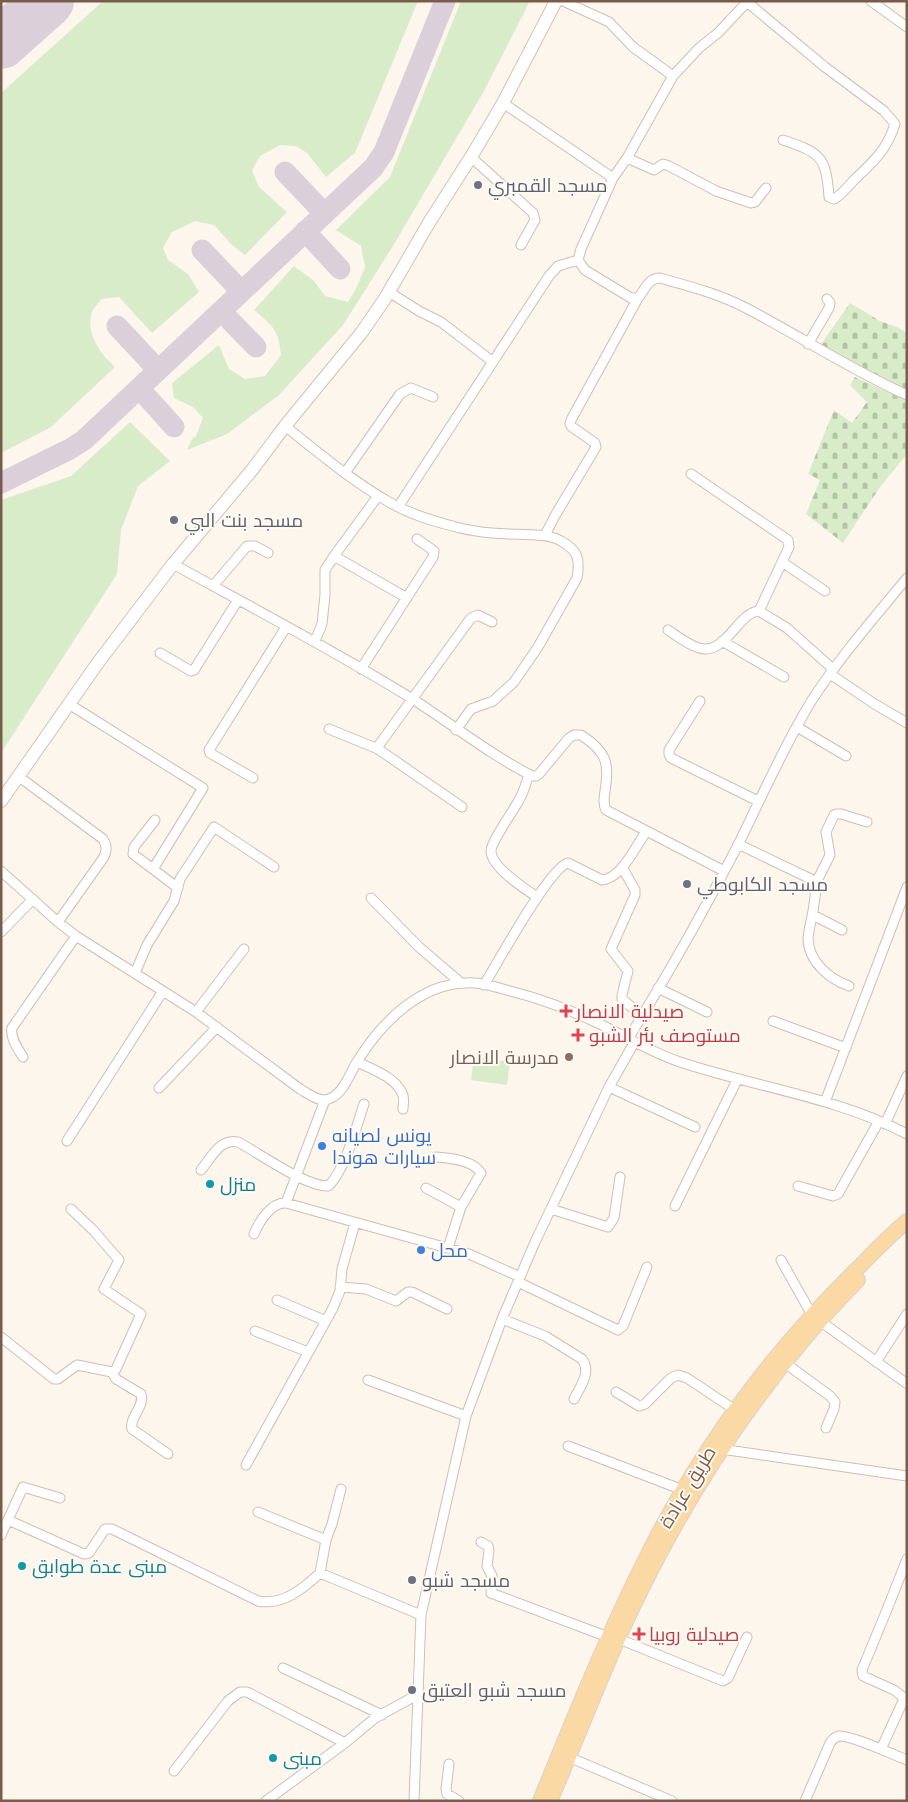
<svg xmlns="http://www.w3.org/2000/svg" width="908" height="1802" font-family="Jost,Cairo,sans-serif">
  <defs>
    <pattern id="cemetery-stones" width="16" height="16" patternUnits="userSpaceOnUse" patternTransform="scale(1.25)"><rect width="16" height="16" fill="#d8ecc9"/><path d="M2 7V4a2 2 0 0 1 4 0v3zM10 15v-3a2 2 0 0 1 4 0v3z" fill="#b4c2a5"/></pattern>
  </defs>
  <rect width="100%" height="100%" fill="#fdf6ec"/>
  <path fill="#d8ecc9" d="M 103,1 L 418,1 L 355,153 L 326,177 L 307,153 L 296,146 L 280,145 L 260,156 L 252,171 L 259,187 L 287,212 L 245,255 L 232,245 L 214,225 L 195,221 L 172,232 L 163,248 L 168,260 L 188,274 L 199,292 L 152,333 L 119,297 L 102,299 C 98,303 92,310 91,315 C 87,336 101,354 115,367 L 51,427 L 1,453 L 1,93 Z
    M 461,1 L 530,1 L 484,91 L 393,246 L 343,325 L 279,395 L 227,434 L 187,450 L 192,439 L 196,436 L 203,418 L 193,407 L 174,398 L 172,383 L 219,345 L 229,369 L 245,379 L 265,376 L 281,355 C 279,330 273,326 254,310 L 294,266 L 314,281 L 325,296 L 348,302 L 357,287 L 365,267 L 361,246 L 336,230 L 390,177 Z
    M 130,422 L 170,461 L 138,486 L 121,530 L 117,574 L 1,753 L 1,500 L 71,476 Z
    M 474,1057 L 510,1062 L 507,1085 L 471,1080 Z"/>
  <path fill="url(#cemetery-stones)" d="M 850,303 L 880,321 L 899,328 L 907,333 L 907,390 L 819,347 Z
    M 855,377 L 907,401 L 907,454 L 880,487 L 843,543 L 806,514 L 820,480 L 808,474 L 834,410 L 852,423 L 867,402 L 850,385 Z"/>
  <g fill="none" stroke-linecap="round" stroke-linejoin="round">
    <path stroke="#dbcfda" stroke-width="21" d="M 285,172 L 324,213
      M 305,231 L 340,269
      M 202,250 L 241,291
      M 221,311 L 256,347
      M 117,326 L 158,370
      M 139,388 L 174,427
      M 1,483 L 70,449 L 84,440 L 373,168 L 384,152 L 445,1"/>
    <path stroke="#dbcfda" stroke-width="52" d="M 1,43 L 48,1"/>
    <g stroke="#d1beb0" stroke-width="11">
      <path id="minor" d="M 563,1 L 609,22 L 633,47 L 673,76
        M 748,1 L 718,33 L 699,48 L 673,76 L 627,158 L 613,178 L 581,249 L 578,260 L 585,270 L 631,298 L 638,298 C 645,290 648,278 660,278 C 689,286 719,294 746,308 C 800,336 851,370 907,395
        M 871,1 L 907,27
        M 747,2 L 825,67 L 884,111 L 895,124 C 887,150 873,162 854,180 C 848,187 841,195 834,199 L 829,197 C 826,155 820,153 783,140
        M 503,103 L 613,178
        M 471,157 L 533,213 L 535,220 L 521,245
        M 627,158 L 654,170 L 663,164 L 669,166 L 716,191 L 751,203 L 755,202 L 766,188
        M 389,292 L 419,311 L 441,322 L 493,362
        M 808,344 L 829,308 L 830,303 L 827,299
        M 285,426 C 319,453 352,481 389,502 C 411,515 436,522 460,528 C 484,534 511,534 536,535 C 546,536 553,536 561,541 C 579,551 580,560 577,578 L 538,647 L 514,682 L 493,701 L 471,709 L 456,730
        M 345,473 L 400,394 L 411,388 L 433,397
        M 691,474 L 788,540 L 789,547 L 759,611 L 787,628 L 833,669
        M 378,496 L 334,556 L 407,598
        M 398,507 L 549,276 L 558,266 L 578,260
        M 545,535 L 556,514 L 596,447 L 595,443 L 572,427 L 570,424 L 571,420 L 638,298
        M 782,562 L 825,591
        M 173,564 C 253,608 333,650 411,698 C 452,724 489,754 532,776 L 536,776 L 539,774 L 569,738 L 574,735 L 581,735 C 606,751 610,763 605,791 C 604,798 603,804 606,810 L 724,871
        M 213,586 L 247,546 L 255,546 L 268,553
        M 668,630 C 677,636 688,645 699,648 C 726,656 738,612 759,611
        M 315,641 L 322,624 L 325,595 L 325,570 L 334,556
        M 722,641 L 784,677
        M 160,653 L 191,671 L 194,670 L 238,600
        M 361,669 L 433,557 L 434,551 L 417,539
        M 830,674 L 873,703 L 907,723
        M 700,701 L 669,750 L 669,754 L 671,758 L 758,801
        M 69,704 L 203,788 L 153,869
        M 797,727 L 846,756
        M 329,729 L 378,749
        M 529,774 C 526,783 524,792 519,800 C 514,810 491,842 491,851 C 491,867 525,889 537,897
        M 18,776 L 103,839 C 107,846 107,850 104,857 L 58,922
        M 253,778 L 210,753 L 209,750 L 286,627
        M 462,807 L 378,749 L 379,745 L 468,622 L 471,618 L 478,615 L 492,622
        M 155,820 L 134,847 L 133,854 L 178,888
        M 738,844 L 815,881 C 817,888 815,896 814,904 C 813,915 809,927 808,938 C 808,961 829,979 849,986
        M 622,867 L 635,890 L 635,895 L 611,949 L 628,971 L 622,995 L 622,999 L 642,1016
        M 1,871 L 58,922 L 76,936 L 196,1012 L 300,1089 C 309,1094 321,1104 331,1098 C 344,1092 350,1073 357,1062 C 380,1024 419,984 466,983 C 481,982 496,987 510,991 C 542,999 573,1011 602,1025 C 628,1038 653,1053 680,1062 C 755,1087 836,1097 907,1134
        M 816,883 L 830,855 L 826,832 L 834,815 L 836,814 L 841,814 L 867,822
        M 371,898 L 419,947 L 461,983
        M 813,915 L 842,930
        M 1,932 L 33,899
        M 135,973 L 147,945 L 174,901 L 180,879 L 214,827 L 274,867
        M 484,985 C 497,964 549,868 568,863 L 602,880 C 622,878 635,847 646,832
        M 658,988 L 707,1012
        M 196,1012 L 244,949
        M 773,1021 L 846,1048
        M 628,1039 C 667,976 704,911 738,845 C 762,796 784,746 812,700 C 840,657 874,618 907,578
        M 23,1057 C 18,1049 10,1038 12,1028 L 76,936
        M 357,1062 C 372,1069 395,1077 402,1093 C 405,1098 403,1104 403,1109
        M 609,1087 L 695,1127
        M 159,1088 L 217,1027
        M 325,1100 L 286,1203 L 469,1254 L 520,1277
        M 825,1102 L 907,887
        M 885,1124 L 907,1076
        M 67,1141 L 163,991
        M 436,1157 C 450,1158 473,1160 481,1173 L 461,1207 L 448,1248
        M 201,1170 C 211,1158 220,1138 238,1142 C 259,1153 306,1187 328,1186 C 344,1173 357,1125 364,1104
        M 798,1186 L 833,1196 L 838,1194 L 879,1121
        M 426,1188 L 461,1207
        M 675,1206 L 737,1080
        M 71,1209 L 94,1231 L 119,1260 L 104,1289 L 141,1314 L 116,1369 L 112,1372
        M 551,1209 L 608,1227 L 614,1218 L 620,1177
        M 254,1234 C 259,1222 271,1202 286,1203
        M 781,1260 L 812,1315
        M 518,1282 L 618,1330 L 623,1326 L 647,1267
        M 340,1287 L 366,1289 L 396,1301 L 408,1292 L 412,1292 L 447,1309
        M 277,1300 L 326,1321
        M 502,1319 L 545,1336 L 582,1359 C 592,1372 580,1387 574,1399
        M 820,1321 L 906,1383
        M 255,1331 L 308,1352
        M 1,1337 L 54,1379 L 58,1379 L 77,1365 L 112,1372 L 116,1379 L 141,1394 C 145,1407 129,1417 132,1429 L 168,1454
        M 876,1362 L 907,1314
        M 785,1363 L 830,1396 L 835,1402 L 834,1409 L 826,1428
        M 368,1380 L 466,1416
        M 616,1392 L 639,1406 L 645,1404 L 671,1378 L 678,1375 L 687,1378 L 735,1410
        M 568,1446 L 683,1490
        M 721,1449 L 907,1476
        M 246,1465 L 333,1308 L 340,1291 L 342,1269 L 355,1223
        M 341,1489 L 332,1524 L 326,1540 L 320,1573 L 421,1615
        M 258,1512 L 326,1540
        M 8,1520 L 84,1554 L 89,1553 L 105,1529 L 112,1529 L 258,1601 C 283,1606 304,1588 320,1573
        M 1,1535 L 23,1487 L 60,1498
        M 481,1542 L 488,1546 L 489,1550 L 487,1566 L 492,1576 L 491,1593 L 608,1637
        M 619,1639 L 723,1681 L 728,1678 L 747,1637
        M 283,1668 L 382,1715
        M 881,1749 L 903,1701 L 903,1697 L 894,1690 L 863,1676 L 862,1670 L 886,1612 L 907,1559
        M 564,1755 L 672,1801
        M 449,1764 L 446,1789 L 447,1794 L 459,1801
        M 174,1771 L 228,1701 L 240,1692 L 247,1692 L 345,1743
        M 266,1801 L 345,1743 L 375,1718 L 417,1695
        M 414,1801 L 421,1615 L 466,1416 L 502,1319 L 535,1242 L 609,1087 L 634,1043
        M 805,1801 L 830,1743 C 832,1740 834,1737 839,1736 C 851,1735 894,1755 907,1760"/>
    </g>
    <g stroke="#d6c0b0" stroke-width="14">
      <path id="secondary" d="M 1,801 L 97,664 L 173,564 L 252,470 L 285,426 L 362,332 L 384,300 L 430,221 L 471,157 L 503,103 L 556,1"/>
    </g>
    <g stroke="#dad1cd" stroke-width="16">
      <path id="primary" d="M 540,1801 C 574,1717 608,1633 649,1552 C 702,1447 774,1350 858,1268 C 874,1252 890,1235 907,1221
        M 550,1801 C 578,1738 601,1674 630,1613 C 688,1490 763,1377 858,1280"/>
    </g>
    <use href="#minor" stroke="#fff" stroke-width="9"/>
    <use href="#secondary" stroke="#fff" stroke-width="12"/>
    <use href="#primary" stroke="#fbd9a5" stroke-width="14"/>
  </g>
  <g fill="#6b7280" stroke="#fffaf3" stroke-width="2">
    <circle cx="478" cy="185" r="5"/>
    <circle cx="174" cy="520" r="5"/>
    <circle cx="687" cy="884" r="5"/>
    <circle cx="412" cy="1580" r="5"/>
    <circle cx="412" cy="1690" r="5"/>
  </g>
  <g fill="#e0444e" stroke="#fffaf3" stroke-width="2">
    <path d="M563.5 1003.5h5v5h5v5h-5v5h-5v-5h-5v-5h5z"/>
    <path d="M575.5 1027.5h5v5h5v5h-5v5h-5v-5h-5v-5h5z"/>
    <path d="M636.5 1626.5h5v5h5v5h-5v5h-5v-5h-5v-5h5z"/>
  </g>
  <circle fill="#8d6e63" stroke="#fffaf3" stroke-width="2" cx="569" cy="1057" r="5"/>
  <g fill="#3f7fe0" stroke="#fffaf3" stroke-width="2">
    <circle cx="322" cy="1146" r="5"/>
    <circle cx="421" cy="1250" r="5"/>
  </g>
  <g fill="#0f9aa8" stroke="#fffaf3" stroke-width="2">
    <circle cx="210" cy="1184" r="5"/>
    <circle cx="22" cy="1566" r="5"/>
    <circle cx="273" cy="1758" r="5"/>
  </g>
  <g text-anchor="middle" stroke-width="4" stroke-linejoin="round" paint-order="stroke">
    <g font-size="19" fill="#5b616d" stroke="#fffaf3" text-anchor="start">
      <text x="488" y="192">مسجد القمبري</text>
      <text x="184" y="527">مسجد بنت البي</text>
      <text x="697" y="891">مسجد الكابوطي</text>
      <text x="422" y="1587">مسجد شبو</text>
      <text x="422" y="1697">مسجد شبو العتيق</text>
    </g>
    <g font-size="19" fill="#be3a42" stroke="#fffaf3" text-anchor="start">
      <text x="576" y="1018">صيدلية الانصار</text>
      <text x="589" y="1042">مستوصف بئر الشبو</text>
      <text x="649" y="1641">صيدلية روبيا</text>
    </g>
    <g font-size="19" fill="#785e54" stroke="#fffaf3" text-anchor="end">
      <text x="559" y="1064">مدرسة الانصار</text>
    </g>
    <g font-size="19" fill="#366cbe" stroke="#fffaf3" text-anchor="start">
      <text x="332" y="1142">يونس لصيانه<tspan x="332" dy="22">سيارات هوندا</tspan></text>
      <text x="431" y="1257">محل</text>
    </g>
    <g font-size="19" fill="#0d838f" stroke="#fffaf3" text-anchor="start">
      <text x="220" y="1191">منزل</text>
      <text x="32" y="1573">مبنى عدة طوابق</text>
      <text x="283" y="1765">مبنى</text>
    </g>
    <g font-size="19" fill="#7a5c4d" stroke="#fffaf3">
      <text transform="translate(687 1487) rotate(-59)" y="7">طريق عرادة</text>
    </g>
  </g>
  <rect width="908" height="1802" fill="none" stroke="#7a5c4d" stroke-width="5"/>
</svg>
